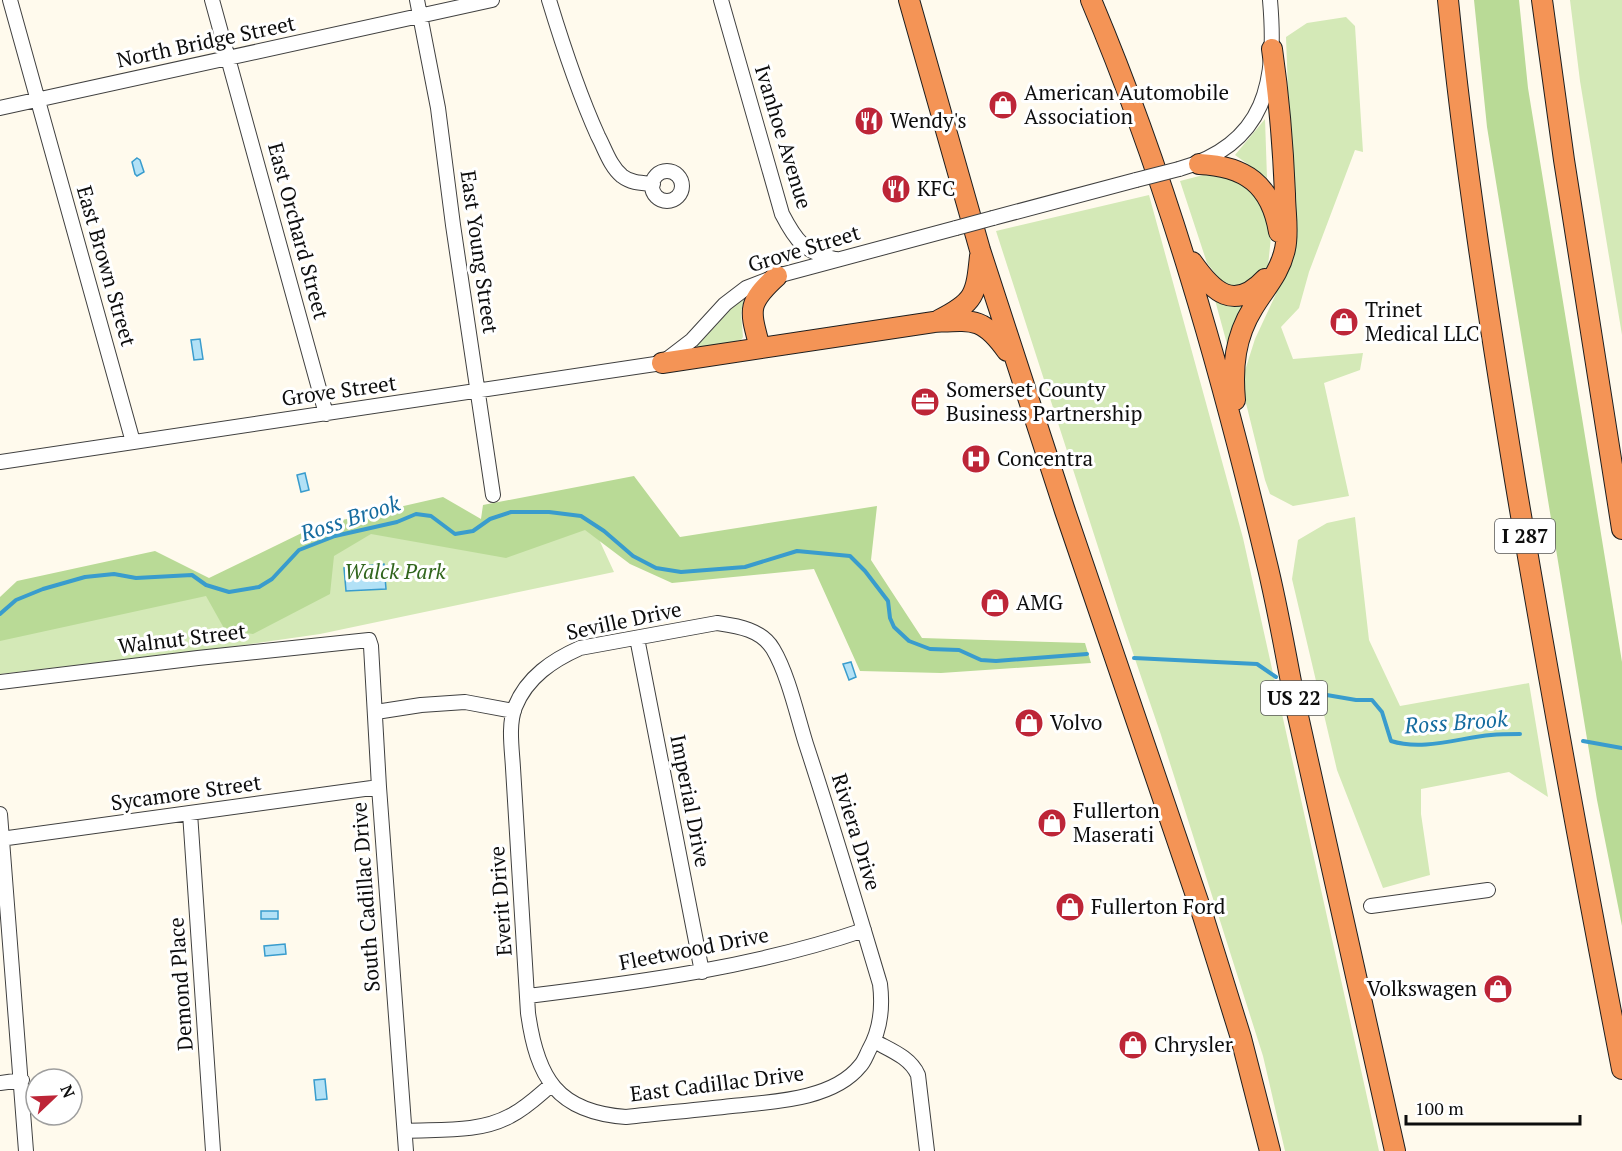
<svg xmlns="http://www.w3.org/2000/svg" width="1622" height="1151" font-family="'PT Serif',serif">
  <rect width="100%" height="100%" fill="#fffaed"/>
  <path fill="#d4e9b7" d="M 1570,0 L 1622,0 L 1622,335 L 1580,81 Z
    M 1346,17 L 1355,26 L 1363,152 L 1355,150 L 1309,272 L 1299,308 L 1281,327 L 1293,359 L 1363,353 L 1360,370 L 1324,383 L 1349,496 L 1293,506 L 1270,494 L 1265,480 L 1241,383 L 1255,339 L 1294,255 L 1286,37 L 1307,23 Z
    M 1265,119 L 1267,178 L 1235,155 Z
    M 1215,172 L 1245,182 L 1264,200 L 1272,227 L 1268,266 L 1251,286 L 1225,286 L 1207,263 L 1180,181 Z
    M 1149,195 L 1243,538 L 1379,1151 L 1285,1151 L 1263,1056 L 1161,735 L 1121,618 L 996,231 Z
    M 743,296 L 744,298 L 741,314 L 743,337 L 741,340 L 698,349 L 697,346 Z
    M 1215,300 L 1230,304 L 1247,304 L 1227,344 Z
    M 1355,517 L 1369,640 L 1400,706 L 1529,683 L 1548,797 L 1509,772 L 1421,789 L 1421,814 L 1430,875 L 1383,888 L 1337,770 L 1292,579 L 1298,540 L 1327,523 Z
    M 591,522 L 614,572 L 320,634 L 223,648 L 0,674 L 0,622 L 183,581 L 219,598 L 304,555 L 386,528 Z"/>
  <path fill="#b9da96" d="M 1474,0 L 1519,0 L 1528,88 L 1622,662 L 1622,926 L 1597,800 L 1487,127 Z
    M 634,476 L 680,537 L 877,506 L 871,560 L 922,638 L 1085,643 L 1091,663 L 941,673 L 860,671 L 814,569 L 672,583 L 630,564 L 585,530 L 506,558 L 371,534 L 334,556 L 330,594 L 253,634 L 225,630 L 206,596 L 0,641 L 0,597 L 17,581 L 155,551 L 209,578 L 316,526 L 443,497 L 481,519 L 483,505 Z"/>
  <path fill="#b2e1f6" stroke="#399ccd" stroke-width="1.5" d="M 137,158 L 140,160 L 144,172 L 137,176 L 135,174 L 132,162 Z
    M 200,339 L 203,359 L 194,360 L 191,340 Z
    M 305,473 L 309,490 L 301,492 L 297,475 Z
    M 384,564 L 386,589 L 346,591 L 344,568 Z
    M 851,662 L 856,677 L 849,680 L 843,664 Z
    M 261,911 L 278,911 L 278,919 L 261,919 Z
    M 285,944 L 286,954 L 265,956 L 264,946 Z
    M 325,1079 L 327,1099 L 316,1100 L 314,1080 Z"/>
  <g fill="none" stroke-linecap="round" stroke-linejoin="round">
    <path stroke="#399ccd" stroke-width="4" d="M 0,614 L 16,600 L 43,589 L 85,577 L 114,574 L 136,578 L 192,575 L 206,585 L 229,592 L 259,587 L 272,579 L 299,550 L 335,536 L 397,522 L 416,514 L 431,516 L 455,534 L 473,531 L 490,519 L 511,512 L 549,512 L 581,516 L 604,531 L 633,556 L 656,568 L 681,572 L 745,567 L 797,551 L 850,556 L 865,571 L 888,601 L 890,618 L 894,627 L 909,641 L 930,649 L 959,650 L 981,660 L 996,661 L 1087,654
      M 1134,658 L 1257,664 L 1276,677
      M 1315,693 L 1356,700 L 1372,700 L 1382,712 L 1391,741 C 1423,751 1459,738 1491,735 C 1501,734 1511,734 1520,734
      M 1583,741 L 1622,748"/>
    <g stroke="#404040" stroke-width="16">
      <path id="minor" d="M 10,0 L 133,442
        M 212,0 L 326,414
        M 417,0 L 438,108 L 453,225 L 493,495
        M 549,0 C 563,46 578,92 598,136 C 605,149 610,166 622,176 C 631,183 641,183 653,184
        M 721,0 L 782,214 C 796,241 804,252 835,259
        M 0,108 L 492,0
        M 1179,169 C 1267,144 1277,81 1270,0
        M652 186a15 15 0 1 1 30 0a15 15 0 1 1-30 0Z
        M 993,218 L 1136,180
        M 0,462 L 662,363 L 692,340 L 725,304 L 746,288 L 777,276 L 956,228
        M 717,623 C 737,626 761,629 773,649 C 788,674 797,715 806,744 C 832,823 856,904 880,984 C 883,1008 881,1029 869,1050 C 866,1056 864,1062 860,1066 C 833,1100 771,1102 732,1106 C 697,1110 662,1113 626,1117 C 557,1112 537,1078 528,1013 L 513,768 C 512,749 508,725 515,707 C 527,677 553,660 580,648 Z
        M 637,638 L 702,972
        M 0,682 L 198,658 L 369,640 L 371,646 L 379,787 L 406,1151
        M 376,712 L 421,705 L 465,702 L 514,711
        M 190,813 L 213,1151
        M 0,814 L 26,1151
        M 0,839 L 379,787
        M 1371,906 L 1488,890
        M 528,996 C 642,982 755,967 864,930
        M 874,1041 C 890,1050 910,1057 918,1075 L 927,1151
        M 0,1083 L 22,1080
        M 405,1131 C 439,1129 479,1133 510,1116 C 526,1108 538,1096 551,1085"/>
    </g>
    <g stroke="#1e1e1e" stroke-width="22">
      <path id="highway" d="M 909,0 L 980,250 L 1065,511 L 1203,916 L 1241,1038 L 1270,1151
        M 1091,0 C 1167,180 1221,370 1266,560 C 1278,608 1286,658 1296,707 C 1329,855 1362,1003 1395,1151
        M 1448,0 C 1464,161 1489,320 1515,480 C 1548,677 1584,873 1622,1069
        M 1542,0 L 1564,160 L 1622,529
        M 1199,164 C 1245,166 1271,184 1279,232
        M 1192,262 C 1213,292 1234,312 1265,279
        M 939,320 C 975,302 976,295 980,256
        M 760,348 C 750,310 746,304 777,276
        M 662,363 L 934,322 C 973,320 983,317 1007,351
        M 1235,400 C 1232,367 1235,337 1253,308 C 1265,288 1280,273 1285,249 C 1289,232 1285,212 1285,194 C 1283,146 1279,97 1272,49"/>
    </g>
    <use href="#minor" stroke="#fff" stroke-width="14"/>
    <use href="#highway" stroke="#f49456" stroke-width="20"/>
    <g stroke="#404040" stroke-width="16" stroke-linecap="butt">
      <path id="minor-bridge" d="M 1136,180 L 1179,169
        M 956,228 L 993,218"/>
    </g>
    <use href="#minor-bridge" stroke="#fff" stroke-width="14"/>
  </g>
  <defs>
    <g id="shop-disc" transform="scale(1.5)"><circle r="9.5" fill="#bd2537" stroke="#fff"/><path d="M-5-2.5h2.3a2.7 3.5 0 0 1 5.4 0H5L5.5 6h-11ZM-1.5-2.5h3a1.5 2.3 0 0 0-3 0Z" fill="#fff"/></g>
    <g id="restaurant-disc" transform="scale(1.5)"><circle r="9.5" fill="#bd2537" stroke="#fff"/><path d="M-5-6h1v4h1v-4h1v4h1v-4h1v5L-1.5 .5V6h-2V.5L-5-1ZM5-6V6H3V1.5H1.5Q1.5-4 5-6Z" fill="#fff"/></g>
    <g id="office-disc" transform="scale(1.5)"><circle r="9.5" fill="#bd2537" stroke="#fff"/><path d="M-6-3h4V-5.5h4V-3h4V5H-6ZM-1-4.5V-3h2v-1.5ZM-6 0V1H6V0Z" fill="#fff"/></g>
    <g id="hospital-disc" transform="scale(1.5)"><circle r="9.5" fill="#bd2537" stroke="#fff"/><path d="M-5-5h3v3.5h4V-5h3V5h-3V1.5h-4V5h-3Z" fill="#fff"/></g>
  </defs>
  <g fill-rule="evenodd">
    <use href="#shop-disc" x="1003" y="105"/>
    <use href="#restaurant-disc" x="869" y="121"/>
    <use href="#restaurant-disc" x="896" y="189"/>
    <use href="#shop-disc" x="1344" y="322"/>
    <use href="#office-disc" x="925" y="402"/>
    <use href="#hospital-disc" x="976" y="459"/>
    <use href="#shop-disc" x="995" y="603"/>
    <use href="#shop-disc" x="1029" y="723"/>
    <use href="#shop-disc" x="1052" y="823"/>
    <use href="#shop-disc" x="1070" y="907"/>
    <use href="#shop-disc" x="1498" y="989"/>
    <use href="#shop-disc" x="1133" y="1045"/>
  </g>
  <g text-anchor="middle" stroke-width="6" stroke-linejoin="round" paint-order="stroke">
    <g fill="#fff" stroke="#565656" stroke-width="1.5">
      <rect x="1495" y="519" width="60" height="34" rx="4.5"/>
      <rect x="1261" y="681" width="66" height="34" rx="4.5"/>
    </g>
    <g font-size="20" font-weight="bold" fill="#0d0d0d">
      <text x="1525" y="543">I 287</text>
      <text x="1294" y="705">US 22</text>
    </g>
    <g font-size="21" fill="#0d0d0d" stroke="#fff">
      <text transform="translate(206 42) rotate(-12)" y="7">North Bridge Street</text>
      <text transform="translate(783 137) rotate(73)" y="7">Ivanhoe Avenue</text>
      <text transform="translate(298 231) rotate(75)" y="7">East Orchard Street</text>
      <text transform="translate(804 249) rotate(-17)" y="7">Grove Street</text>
      <text transform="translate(479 252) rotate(82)" y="7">East Young Street</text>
      <text transform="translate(106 266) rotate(74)" y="7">East Brown Street</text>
      <text transform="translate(339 391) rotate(-8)" y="7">Grove Street</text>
      <text transform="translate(624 621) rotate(-12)" y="7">Seville Drive</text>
      <text transform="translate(182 639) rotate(-7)" y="7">Walnut Street</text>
      <text transform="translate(186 793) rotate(-8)" y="7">Sycamore Street</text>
      <text transform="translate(690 801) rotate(79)" y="7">Imperial Drive</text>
      <text transform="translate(856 832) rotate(73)" y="7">Riviera Drive</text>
      <text transform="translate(366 897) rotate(-94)" y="7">South Cadillac Drive</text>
      <text transform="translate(501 901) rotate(-94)" y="7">Everit Drive</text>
      <text transform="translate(694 949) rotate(-11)" y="7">Fleetwood Drive</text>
      <text transform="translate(181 984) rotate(-94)" y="7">Demond Place</text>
      <text transform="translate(717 1084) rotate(-7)" y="7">East Cadillac Drive</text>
    </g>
    <g font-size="21" fill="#0d0d0d" stroke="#fff" text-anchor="start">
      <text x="1024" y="100">American Automobile<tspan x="1024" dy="24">Association</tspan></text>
      <text x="890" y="128">Wendy's</text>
      <text x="917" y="196">KFC</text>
      <text x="1365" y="317">Trinet<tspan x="1365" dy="24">Medical LLC</tspan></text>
      <text x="946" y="397">Somerset County<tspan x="946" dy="24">Business Partnership</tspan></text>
      <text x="997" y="466">Concentra</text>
      <text x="1016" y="610">AMG</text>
      <text x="1050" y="730">Volvo</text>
      <text x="1073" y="818">Fullerton<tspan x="1073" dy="24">Maserati</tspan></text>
      <text x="1091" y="914">Fullerton Ford</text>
      <text x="1477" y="996" text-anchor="end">Volkswagen</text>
      <text x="1154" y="1052">Chrysler</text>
    </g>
    <g font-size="21" font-style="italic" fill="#31651d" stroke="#fff">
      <text x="395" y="579">Walck Park</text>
    </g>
    <g font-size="22" font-style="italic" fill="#166c9f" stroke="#fff">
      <text transform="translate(350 518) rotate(-18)" y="8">Ross Brook</text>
      <text transform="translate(1456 722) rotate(-4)" y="8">Ross Brook</text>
    </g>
  </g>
  <g transform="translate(54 1097) rotate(67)"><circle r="28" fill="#ffffff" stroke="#9e9e9e" stroke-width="1.5"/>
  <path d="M0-4.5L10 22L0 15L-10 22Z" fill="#bd2537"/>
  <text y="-9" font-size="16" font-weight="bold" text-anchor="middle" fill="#0d0d0d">N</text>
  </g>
  <path d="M1406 1115v9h174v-9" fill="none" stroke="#0d0d0d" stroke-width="3"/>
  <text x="1415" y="1115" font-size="18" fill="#0d0d0d" stroke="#ffffff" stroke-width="4.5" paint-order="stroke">100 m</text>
</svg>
